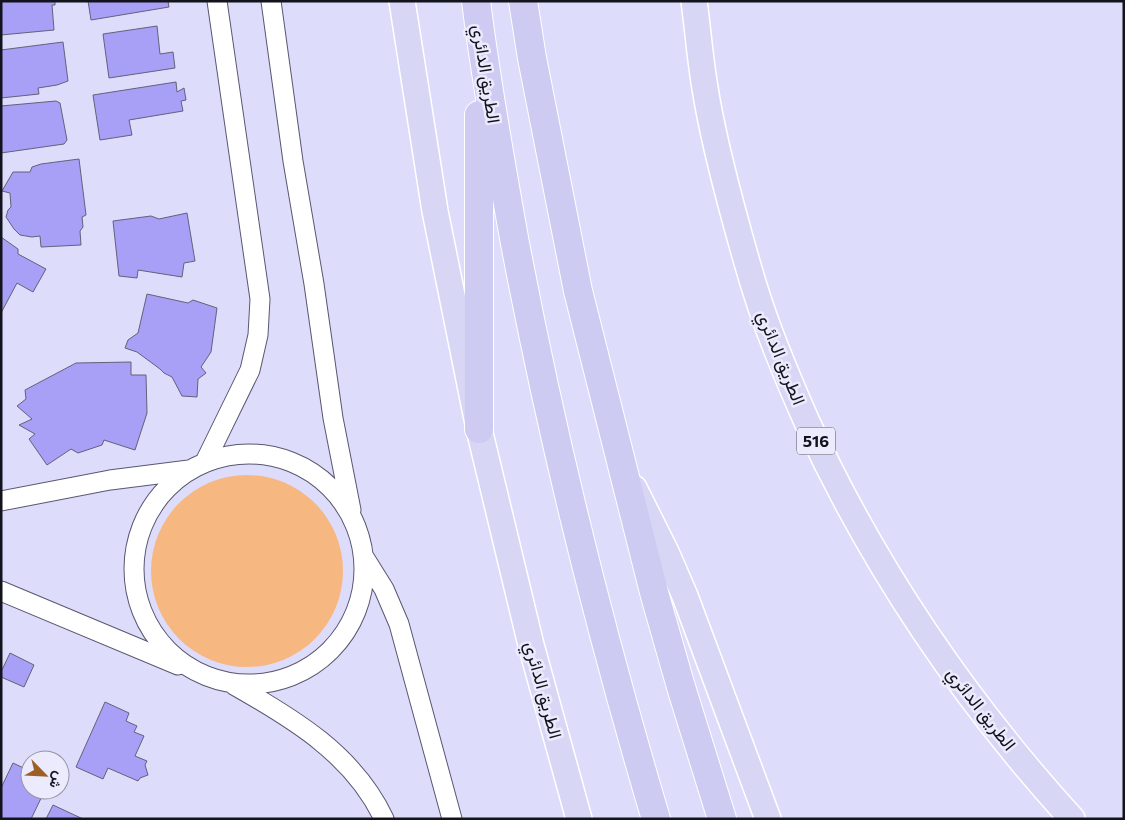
<svg xmlns="http://www.w3.org/2000/svg" width="1125" height="820" font-family="Commissioner,Vazirmatn,sans-serif">
  <rect width="100%" height="100%" fill="#dddcfa"/>
  <path fill="#f7b780" d="M151 571a96 96 0 1 1 192 0a96 96 0 1 1-192 0Z"/>
  <path fill="#a89ff6" stroke="#63617b" d="M 1,1 L 55,1 L 55,5 L 52,5 L 54,30 L 1,35 Z
    M 88,1 L 168,1 L 169,7 L 91,20 Z
    M 157,26 L 160,54 L 173,52 L 175,68 L 109,78 L 103,34 Z
    M 63,42 L 68,81 L 57,85 L 38,88 L 39,94 L 1,98 L 1,50 Z
    M 176,82 L 177,92 L 184,88 L 186,100 L 181,101 L 183,111 L 129,120 L 132,135 L 100,140 L 93,95 Z
    M 56,101 L 60,103 L 67,140 L 64,144 L 1,153 L 1,106 Z
    M 79,159 L 86,215 L 82,217 L 83,227 L 80,231 L 81,245 L 41,247 L 40,236 L 32,237 L 20,235 L 14,229 L 6,217 L 8,210 L 11,207 L 10,193 L 2,191 L 13,172 L 30,172 L 32,167 L 41,164 Z
    M 187,213 L 195,261 L 184,263 L 182,277 L 138,270 L 137,278 L 119,276 L 113,221 L 151,216 L 159,219 Z
    M 1,237 L 18,249 L 18,254 L 46,269 L 33,292 L 17,283 L 1,313 Z
    M 147,294 L 188,303 L 193,300 L 217,308 L 211,352 L 201,367 L 206,373 L 198,379 L 197,397 L 182,396 L 172,377 L 164,373 L 160,369 L 137,352 L 125,348 L 128,340 L 138,333 Z
    M 131,362 L 131,375 L 146,375 L 147,413 L 135,450 L 104,440 L 102,445 L 78,453 L 71,449 L 47,465 L 29,439 L 35,434 L 19,425 L 32,419 L 17,406 L 26,399 L 25,390 L 76,363 Z
    M 10,653 L 34,665 L 24,687 L 1,677 L 1,672 Z
    M 105,702 L 129,713 L 126,721 L 137,726 L 134,732 L 144,736 L 135,756 L 147,761 L 145,765 L 148,775 L 140,778 L 138,781 L 108,768 L 103,779 L 76,767 Z
    M 13,763 L 30,771 L 30,790 L 45,790 L 31,819 L 1,819 L 1,788 Z
    M 53,805 L 83,819 L 46,819 Z"/>
  <g fill="none" stroke-linecap="round" stroke-linejoin="round">
    <g stroke="#595771" stroke-width="21">
      <path id="tertiary" d="M 271,1 L 293,161 L 314,284 L 333,418 L 351,510
        M134 569a115 115 0 1 1 230 0a115 115 0 1 1-230 0Z
        M 205,462 L 250,370 L 258,335 L 260,299 L 217,1
        M 1,501 L 110,480 L 189,470
        M 364,557 L 384,589 L 399,624 L 452,819
        M 1,591 L 178,665
        M 234,685 C 294,719 354,755 384,819"/>
    </g>
    <g stroke="#fff" stroke-width="28">
      <path id="trunk" d="M 402,1 L 435,211 L 479,429 L 531,645 L 579,819
        M 694,1 C 698,30 700,59 705,88 C 712,133 724,179 736,223 C 742,245 748,267 755,289 C 769,335 788,379 807,422 C 874,568 964,700 1072,819
        M 634,488 L 666,552 L 685,596 L 768,819"/>
    </g>
    <g stroke="#fff" stroke-width="30">
      <path id="motorway" d="M 476,1 C 486,81 500,160 514,238 C 551,434 599,628 656,819
        M 523,1 L 532,58 L 578,291 L 655,596 L 681,687 L 722,819
        M 479,429 L 479,115"/>
    </g>
    <use href="#tertiary" stroke="#fff" stroke-width="19"/>
    <use href="#trunk" stroke="#d7d6f4" stroke-width="25"/>
    <use href="#motorway" stroke="#cdcbf1" stroke-width="28"/>
  </g>
  <g text-anchor="middle" stroke-width="5" stroke-linejoin="round" paint-order="stroke">
    <rect fill="#ebebfd" stroke="#545460" stroke-width="1" x="797" y="427.5" width="38" height="27" rx="4"/>
    <g font-size="16" font-weight="bold" fill="#13131d">
      <text x="816" y="447">516</text>
    </g>
    <g font-size="18" fill="#13131d" stroke="#ebebfd">
      <text transform="translate(486 74) rotate(81)" y="6">الطريق الدائري</text>
      <text transform="translate(781 358) rotate(68)" y="6">الطريق الدائري</text>
      <text transform="translate(543 690) rotate(75)" y="6">الطريق الدائري</text>
      <text transform="translate(981 709) rotate(52)" y="6">الطريق الدائري</text>
    </g>
  </g>
  <rect width="1125" height="820" fill="none" stroke="#13131d" stroke-width="5"/>
  <g transform="translate(45 775) rotate(114)"><circle r="24" fill="#ebebfd" stroke="#9595a3"/>
  <path d="M0-4L9 19L0 12L-9 19Z" fill="#9c5f24"/>
  <text y="-8" font-size="14" font-weight="bold" text-anchor="middle" fill="#13131d">ش</text>
  </g>
</svg>
